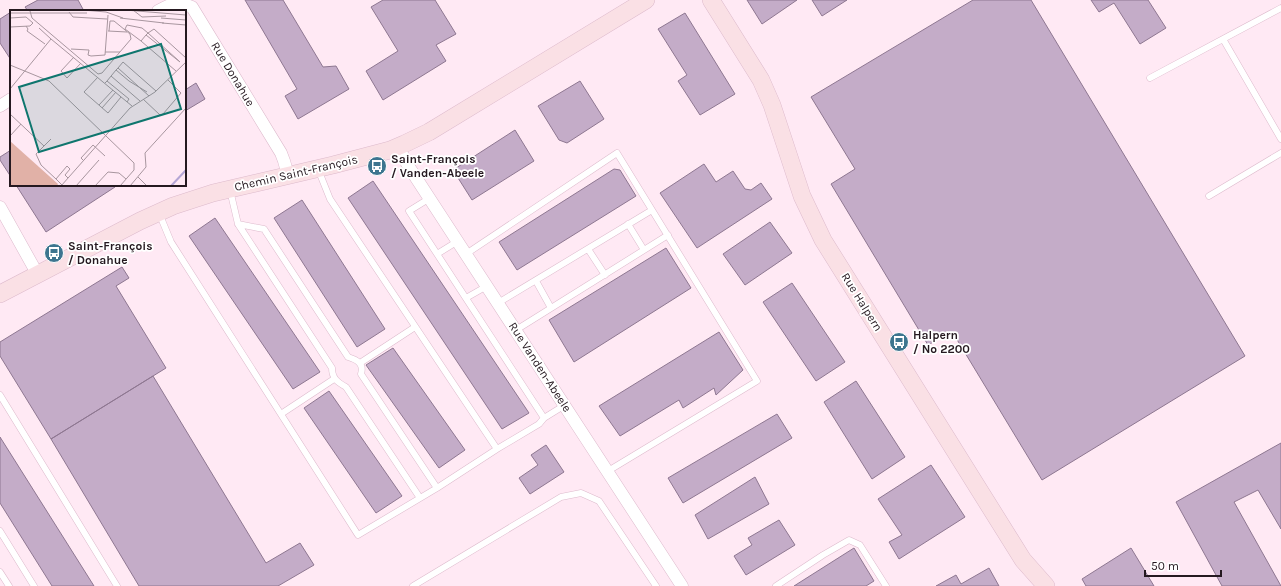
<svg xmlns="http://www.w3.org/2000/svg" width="1281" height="586" font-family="Karla,sans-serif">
  <rect width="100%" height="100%" fill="#ffe9f4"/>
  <path fill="#c4acc8" stroke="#8e7791" d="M 38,0 L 78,0 L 84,11 L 28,11 L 25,7 Z
    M 245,0 L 283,0 L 323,67 L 336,66 L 349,89 L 298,119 L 285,96 L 297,89 Z
    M 383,0 L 435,0 L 456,34 L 436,45 L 446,61 L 383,100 L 366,71 L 398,51 L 371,7 Z
    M 747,0 L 797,0 L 762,24 Z
    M 812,0 L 847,0 L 822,16 Z
    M 973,0 L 1031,0 L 1245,356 L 1042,480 L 953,333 L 951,332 L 928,345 L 831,184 L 855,169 L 811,97 Z
    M 1091,0 L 1148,0 L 1166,28 L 1140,44 L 1114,3 L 1099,12 Z
    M 11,12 L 11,60 L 0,43 L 0,19 Z
    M 685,13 L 735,94 L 700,115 L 678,81 L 687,75 L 658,29 Z
    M 580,81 L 604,119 L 567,143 L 559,140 L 538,106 Z
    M 196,83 L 205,99 L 185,111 L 185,90 Z
    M 515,130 L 534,161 L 472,200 L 453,170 Z
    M 11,150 L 11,177 L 0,160 L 0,157 Z
    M 704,164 L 716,182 L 733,171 L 745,189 L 751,190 L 761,183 L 772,199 L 697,248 L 660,193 Z
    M 614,169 L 620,170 L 636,196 L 517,270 L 499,242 Z
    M 373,181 L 529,413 L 502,429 L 348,198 Z
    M 16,185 L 114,185 L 115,187 L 46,232 Z
    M 302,200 L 385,329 L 357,347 L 274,218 Z
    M 215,218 L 320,372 L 293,389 L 189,236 Z
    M 770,222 L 792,253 L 745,285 L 723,254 Z
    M 666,248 L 691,288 L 574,362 L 549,320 Z
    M 122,267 L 129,278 L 116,286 L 166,368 L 51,439 L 0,356 L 0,342 Z
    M 792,283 L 845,362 L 816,381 L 763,302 Z
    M 719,332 L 743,370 L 716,395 L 714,388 L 683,408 L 679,400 L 620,436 L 599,406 Z
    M 393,348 L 465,450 L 439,468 L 366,365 Z
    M 153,376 L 266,563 L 300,543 L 314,565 L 278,586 L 139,586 L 51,439 Z
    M 856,381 L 905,457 L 872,479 L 824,402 Z
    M 329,391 L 402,496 L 376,513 L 304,408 Z
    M 777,414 L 792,438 L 683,503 L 668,478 Z
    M 0,437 L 94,586 L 52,586 L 0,503 Z
    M 1281,443 L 1281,529 L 1258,490 L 1234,502 L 1281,586 L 1222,586 L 1176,502 Z
    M 546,445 L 564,472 L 530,494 L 519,478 L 538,465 L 531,455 Z
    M 931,465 L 965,517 L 899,559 L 889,542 L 902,535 L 878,499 Z
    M 755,477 L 769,504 L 708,539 L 695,515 Z
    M 779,520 L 795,545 L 746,575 L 734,556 L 752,545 L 748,538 Z
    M 854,548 L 874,581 L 866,586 L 794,586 Z
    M 1131,548 L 1154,586 L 1086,586 L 1082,579 Z
    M 989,568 L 999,586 L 936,586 L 956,575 L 961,584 Z"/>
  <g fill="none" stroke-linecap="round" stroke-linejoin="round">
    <g stroke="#ddbacc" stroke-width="7">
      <path id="lane" d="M 1223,39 L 1281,139
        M 1150,78 L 1281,8
        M 318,169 L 330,199 L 497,449
        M 230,190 L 238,224 L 332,368 C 332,378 337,382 346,387 L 420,498
        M 1209,196 L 1281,153
        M 430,198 L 409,211 L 544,418 L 565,405
        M 159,213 L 171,242 L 358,535 L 437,488 L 361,374 C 364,364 358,360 348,357 L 264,229 L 238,224
        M 628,224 L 644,250
        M 588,249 L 605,275
        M 437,254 L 458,241
        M 466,254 L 617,153 L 757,381 L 608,471
        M 536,281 L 551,308
        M 466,298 L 487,286
        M 498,303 L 652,210
        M 516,330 L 668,235
        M 360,363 L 415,327
        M 0,395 L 117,586
        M 281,414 L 334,379
        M 437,488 L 497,449 L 539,424 L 544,418
        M 0,531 L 34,586
        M 0,572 L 9,586
        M 413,586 L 561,497 L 581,493 L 599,501 L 656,586
        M 776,586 L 823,555 L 849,540 L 860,545 L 886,586"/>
    </g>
    <g stroke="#ddbacc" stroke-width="13">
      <path id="street" d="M 158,11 C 172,3 177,1 192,7 L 281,153 L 284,161 L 288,175
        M 0,106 L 11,99
        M 398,147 L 409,167 L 682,586
        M 0,207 L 38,275"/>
    </g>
    <g stroke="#ddbacc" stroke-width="18">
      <path id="secondary" d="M 711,0 L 761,80 L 772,105 L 802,196 L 823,240 L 1023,560 L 1046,586
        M 0,294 L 140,221 L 173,206 L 213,193 L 333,165 L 390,150 L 404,144 L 429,132 L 646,0"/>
    </g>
    <use href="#lane" stroke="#fff" stroke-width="6"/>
    <use href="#street" stroke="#fff" stroke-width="12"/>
    <use href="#secondary" stroke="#fae0e5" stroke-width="17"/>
  </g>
  <defs>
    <g id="bus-disc" transform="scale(1)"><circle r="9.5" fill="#3d758f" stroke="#fff"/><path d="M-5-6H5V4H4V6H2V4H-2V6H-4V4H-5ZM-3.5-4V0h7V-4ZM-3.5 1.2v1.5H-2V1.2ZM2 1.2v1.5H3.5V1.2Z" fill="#fff"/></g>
  </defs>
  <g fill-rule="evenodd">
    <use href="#bus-disc" x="377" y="166"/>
    <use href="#bus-disc" x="54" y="253"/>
    <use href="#bus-disc" x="899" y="342"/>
  </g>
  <g text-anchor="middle" stroke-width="3.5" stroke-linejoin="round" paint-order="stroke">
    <g font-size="12" fill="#251920" stroke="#fff">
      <text transform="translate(233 74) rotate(59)" y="4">Rue Donahue</text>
      <text transform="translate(296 173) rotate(-13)" y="4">Chemin Saint-François</text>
      <text transform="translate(862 302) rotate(58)" y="4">Rue Halpern</text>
      <text transform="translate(540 367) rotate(57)" y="4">Rue Vanden-Abeele</text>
    </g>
    <g font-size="12" font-weight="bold" fill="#251920" stroke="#fff" text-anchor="start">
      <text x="391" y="163">Saint-François<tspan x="391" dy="14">/ Vanden-Abeele</tspan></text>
      <text x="68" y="250">Saint-François<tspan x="68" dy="14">/ Donahue</tspan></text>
      <text x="913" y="339">Halpern<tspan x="913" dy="14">/ No 2200</tspan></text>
    </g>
  </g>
  <g transform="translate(10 10)">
    <rect width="176" height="176" fill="#ffe9f4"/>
    <path d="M 0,131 L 48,174 L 47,176 L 0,176 Z" fill="#e1b1a7"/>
    <path fill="none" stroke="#b5a6d5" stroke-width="2" d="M 161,176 L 176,160"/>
    <path fill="none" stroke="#a8969f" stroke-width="1" d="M 73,0 L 96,2 L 113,8M 115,0 L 176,5M 123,0 L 132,7 L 156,6M 20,1 L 22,8 L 88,64 L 92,63 L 121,29 L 120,24 L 104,11 L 100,11 L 99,21M 59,2 L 63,7 L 97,9M 0,3 L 77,3M 0,8 L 16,7 L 23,13 L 20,16 L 0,17M 110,8 L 154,13M 151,8 L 176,10M 152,13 L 176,15M 16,16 L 18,19 L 17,21 L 35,34M 29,18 L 41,29M 98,21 L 117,22M 138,23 L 144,19 L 176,48M 136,25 L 131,31 L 166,61M 131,31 L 115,19 L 117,15 L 132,18 L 138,23 L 169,51 L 170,52 L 136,25 L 138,23M 61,39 L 79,40 L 78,45 L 81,46 L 95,45 L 98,5M 95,42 L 110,42M 64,47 L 51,61 L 57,68 L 71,53M 0,55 L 39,71 L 124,153 L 124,160 L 110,176M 108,58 L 113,52 L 146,81M 108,58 L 139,86M 108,58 L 106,60 L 119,71 L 137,82M 101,66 L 130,91M 88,67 L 74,82 L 98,103 L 111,87M 97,71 L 106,60M 95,73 L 97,71 L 119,89 L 117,92M 0,79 L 41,29 L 122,96M 133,89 L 150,105 L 153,104 L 171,83 L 158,70M 89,95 L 103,80M 92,98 L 106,82M 0,104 L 34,136M 0,126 L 11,114M 41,129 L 26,144 L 31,155 L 46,169M 73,150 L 71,148 L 83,135 L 95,146M 128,167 L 137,176M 52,175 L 46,169 L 57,156 L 60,159 L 55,165 L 58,168M 51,176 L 120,98 L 145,82 L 176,52M 66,176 L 89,150M 85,176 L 98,162 L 109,163 L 116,169M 120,176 L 136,157 L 135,143 L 176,98"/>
    <path fill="#0f766e" fill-opacity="0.15" stroke="#0f766e" stroke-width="2" d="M 151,34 L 171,99 L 29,142 L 9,77 Z"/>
    <rect width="176" height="176" fill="none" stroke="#251920" stroke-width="2"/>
  </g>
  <path d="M1145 570v6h76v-6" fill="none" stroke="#251920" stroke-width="2"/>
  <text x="1151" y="570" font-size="12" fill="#251920" stroke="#ffffff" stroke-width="3" paint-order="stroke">50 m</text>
</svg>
